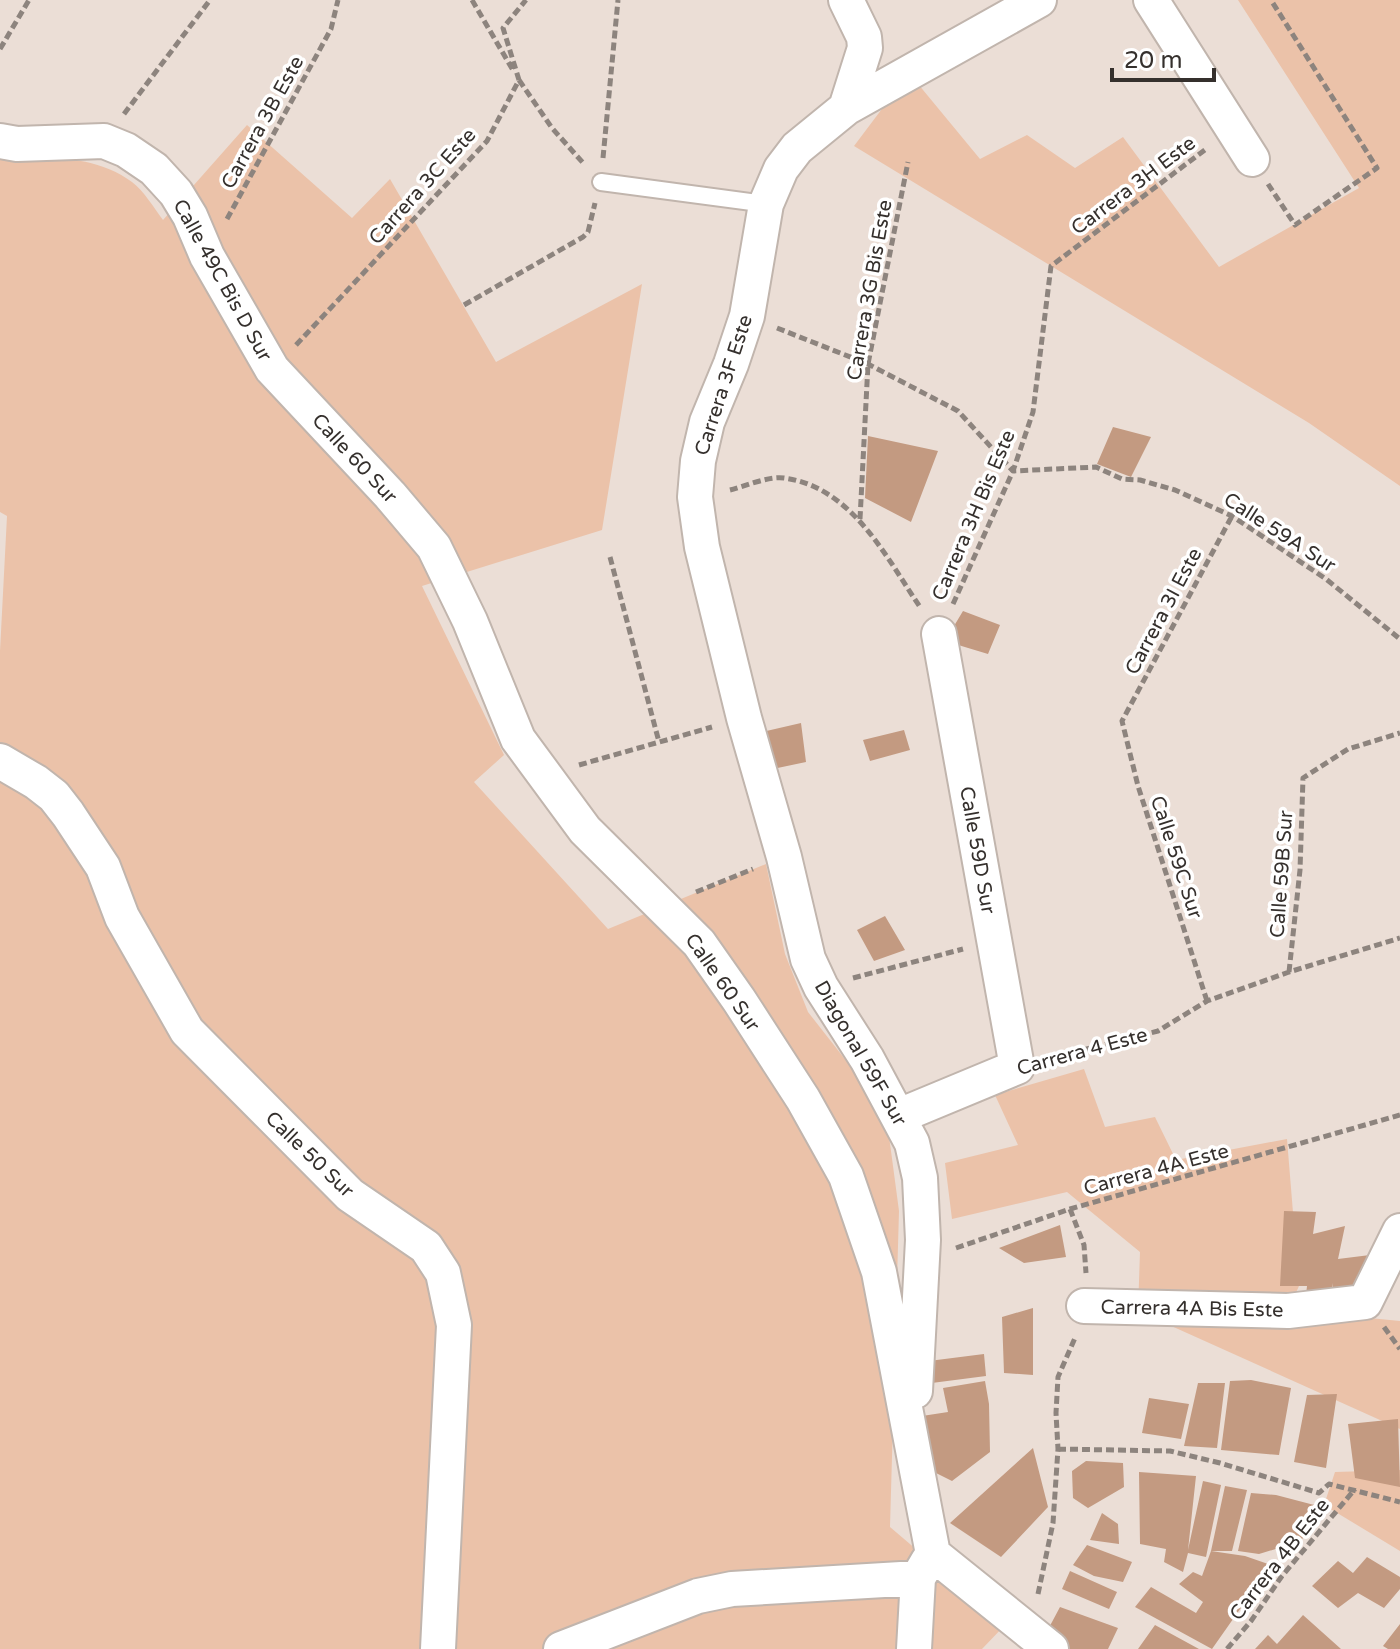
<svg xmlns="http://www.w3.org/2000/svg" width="1400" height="1649" font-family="'Varela Round',sans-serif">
  <rect width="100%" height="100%" fill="#ebded6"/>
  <path fill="#ebc2a9" d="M 1238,0 L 1400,0 L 1400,486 L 1309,423 L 854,146 L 909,73 L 980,159 L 1027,135 L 1075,168 L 1123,137 L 1219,267 L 1359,188 Z
    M 247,125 L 352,218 L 390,179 L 496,362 L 642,284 L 602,530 L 422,586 L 504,755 L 474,782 L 608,929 L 766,864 L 785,954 L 808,1012 L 862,1081 L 889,1136 L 899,1211 L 890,1527 L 1005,1625 L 982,1649 L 0,1649 L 0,651 L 7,516 L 0,512 L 0,158 C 45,158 93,153 132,182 C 144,191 154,208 163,220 Z
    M 1084,1069 L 1105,1127 L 1155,1117 L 1176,1160 L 1287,1139 L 1299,1286 L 1288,1310 L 1400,1321 L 1400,1429 L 1138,1311 L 1140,1252 L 1067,1192 L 952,1219 L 945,1163 L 1018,1145 L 995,1095 Z
    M 1400,1470 L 1400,1551 L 1324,1505 L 1335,1472 Z"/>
  <path fill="#c39a81" d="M 1113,427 L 1151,437 L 1131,477 L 1097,464 Z
    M 868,436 L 938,451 L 911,522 L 865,498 Z
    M 963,611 L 1000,625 L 988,654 L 945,641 Z
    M 801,723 L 806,762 L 768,770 L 753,734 Z
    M 904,730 L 910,750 L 870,761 L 863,740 Z
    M 885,916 L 905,950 L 874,961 L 857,930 Z
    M 1284,1211 L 1316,1212 L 1313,1234 L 1345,1226 L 1338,1259 L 1370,1255 L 1361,1291 L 1332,1293 L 1333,1283 L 1330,1297 L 1306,1295 L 1307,1286 L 1280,1286 Z
    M 1060,1225 L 1066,1257 L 1024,1263 L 999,1248 Z
    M 1033,1308 L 1033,1375 L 1004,1373 L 1002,1317 Z
    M 984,1354 L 986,1376 L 924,1384 L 921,1362 Z
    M 1251,1380 L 1291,1388 L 1279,1455 L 1221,1450 L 1230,1381 Z
    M 985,1381 L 989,1404 L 990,1452 L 952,1481 L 930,1470 L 922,1416 L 948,1412 L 943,1388 Z
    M 1198,1383 L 1225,1383 L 1217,1448 L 1184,1446 Z
    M 1337,1394 L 1326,1468 L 1294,1462 L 1307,1395 Z
    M 1149,1398 L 1189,1404 L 1181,1439 L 1142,1433 Z
    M 1398,1419 L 1400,1487 L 1355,1478 L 1348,1424 Z
    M 1033,1448 L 1048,1507 L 1001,1557 L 950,1523 Z
    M 1086,1461 L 1123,1463 L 1124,1487 L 1088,1508 L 1073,1498 L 1072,1471 Z
    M 1139,1472 L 1196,1476 L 1188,1550 L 1203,1481 L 1221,1485 L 1206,1557 L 1188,1553 L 1183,1572 L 1164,1562 L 1166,1549 L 1140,1544 Z
    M 1225,1486 L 1247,1490 L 1232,1551 L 1211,1551 L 1245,1556 L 1271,1565 L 1212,1649 L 1135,1607 L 1151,1587 L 1196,1613 L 1203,1602 L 1179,1584 L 1193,1572 L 1202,1576 L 1211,1551 Z
    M 1251,1493 L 1276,1495 L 1318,1506 L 1320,1521 L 1299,1542 L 1259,1554 L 1238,1551 Z
    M 1102,1513 L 1118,1524 L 1119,1544 L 1090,1540 Z
    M 1087,1545 L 1132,1562 L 1123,1582 L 1094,1576 L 1073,1565 Z
    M 1367,1557 L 1400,1577 L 1400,1589 L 1384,1608 L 1358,1593 L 1338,1608 L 1312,1586 L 1338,1561 L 1353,1573 Z
    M 1070,1571 L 1117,1592 L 1109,1609 L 1062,1589 Z
    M 1060,1607 L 1118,1628 L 1108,1649 L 1070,1649 L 1044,1637 Z
    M 1303,1615 L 1341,1649 L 1255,1649 L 1268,1635 L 1277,1644 Z
    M 1400,1624 L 1400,1649 L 1388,1649 L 1383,1646 Z
    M 1155,1625 L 1199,1649 L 1138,1649 Z"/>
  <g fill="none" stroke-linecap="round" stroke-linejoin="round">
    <g stroke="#c1b5ad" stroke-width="20">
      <path id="lane" d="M 601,182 L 766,204"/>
    </g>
    <g stroke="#c1b5ad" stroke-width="38">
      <path id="street" d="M 846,0 L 864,37 L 865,48 L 846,108
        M 1151,0 L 1252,159
        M 0,141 L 17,144 L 104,141 L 126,150 L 154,169 L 176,193 L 190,216 L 207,256 L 272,369 L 390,495 L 434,547 L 470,621 L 518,739 L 585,830 L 699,943 L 739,1000 L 803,1099 L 846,1176 L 879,1272 L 933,1554 L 1051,1649
        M 0,761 L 36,782 L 54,796 L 68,814 L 103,867 L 122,917 L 187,1031 L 350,1195 L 426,1247 L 443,1273 L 454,1325 L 438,1649
        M 899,1116 L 1017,1067 L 939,634
        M 1084,1306 L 1288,1311 L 1365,1302 L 1400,1231
        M 915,1391 L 923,1240 L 920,1178 L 912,1143 L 867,1059 L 821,987 L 808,959 L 784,857 L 744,718 L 702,547 L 695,497 L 698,461 L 707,422 L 731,364 L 747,316 L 766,204 L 781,169 L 797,148 L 846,108 L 1039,0
        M 561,1649 L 698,1596 L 732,1589 L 918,1578
        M 914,1649 L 918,1578 L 928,1561"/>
    </g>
    <path stroke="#8d847e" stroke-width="5" stroke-dasharray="8 4" stroke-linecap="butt" d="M 472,0 L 514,72
      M 0,49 L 29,0
      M 519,80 L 552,128 L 584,164
      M 124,114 L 210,0
      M 603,158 L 618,0
      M 1268,184 L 1295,225 L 1377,168 L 1271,0
      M 227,219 L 331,29 L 338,0
      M 464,305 L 583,237 L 588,232 L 595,203
      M 777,328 L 868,364 L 958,411 L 1013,471 L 1096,467 L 1122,479 L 1140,480 L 1175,490 L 1232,516 L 1326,579 L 1400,639
      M 296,345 L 487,141 L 519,80 L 503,28 L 526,0
      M 730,490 C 746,486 768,476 784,478 C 852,487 886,557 920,607
      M 860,519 L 868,364 L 908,162
      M 610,557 L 659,742
      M 953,604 L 1013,471 L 1033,412 L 1051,266 L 1206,149
      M 579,765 L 712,727
      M 696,892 L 753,869
      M 1289,972 L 1300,870 L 1303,778 L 1348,749 L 1400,733
      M 853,978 L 963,949
      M 1207,1001 L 1138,786 L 1122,721 L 1232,516
      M 1047,1059 L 1158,1031 L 1207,1001 L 1289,972 L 1400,938
      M 1070,1209 L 1084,1245 L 1086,1273
      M 956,1248 L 1070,1209 L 1400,1115
      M 1384,1327 L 1400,1349
      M 1058,1449 L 1170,1451 L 1220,1463 L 1319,1493 L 1329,1484 L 1400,1502
      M 1038,1594 L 1053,1523 L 1058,1449 L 1056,1413 L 1058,1377 L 1075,1338
      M 1227,1649 L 1251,1621 L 1282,1576 L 1355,1489"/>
    <use href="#lane" stroke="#fff" stroke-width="16"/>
    <use href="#street" stroke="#fff" stroke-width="34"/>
  </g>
  <g text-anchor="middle" stroke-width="7" stroke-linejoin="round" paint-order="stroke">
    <g font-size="20" fill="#35302d" stroke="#fff">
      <text transform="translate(262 122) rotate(-61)" y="7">Carrera 3B Este</text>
      <text transform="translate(1133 185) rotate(-37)" y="7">Carrera 3H Este</text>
      <text transform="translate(422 186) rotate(-48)" y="7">Carrera 3C Este</text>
      <text transform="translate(223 280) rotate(61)" y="7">Calle 49C Bis D Sur</text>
      <text transform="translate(869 290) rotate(-80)" y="7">Carrera 3G Bis Este</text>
      <text transform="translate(723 385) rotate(-72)" y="7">Carrera 3F Este</text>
      <text transform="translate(355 458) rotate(47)" y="7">Calle 60 Sur</text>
      <text transform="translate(973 515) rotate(-67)" y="7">Carrera 3H Bis Este</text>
      <text transform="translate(1280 532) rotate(33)" y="7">Calle 59A Sur</text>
      <text transform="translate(1163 611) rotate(-62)" y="7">Carrera 3I Este</text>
      <text transform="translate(978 850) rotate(80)" y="7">Calle 59D Sur</text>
      <text transform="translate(1177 857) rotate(72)" y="7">Calle 59C Sur</text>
      <text transform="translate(1281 874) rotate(-86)" y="7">Calle 59B Sur</text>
      <text transform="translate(723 982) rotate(55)" y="7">Calle 60 Sur</text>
      <text transform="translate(1082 1051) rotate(-15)" y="7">Carrera 4 Este</text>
      <text transform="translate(861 1053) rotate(60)" y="7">Diagonal 59F Sur</text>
      <text transform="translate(310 1154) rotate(44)" y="7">Calle 50 Sur</text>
      <text transform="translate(1156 1169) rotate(-15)" y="7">Carrera 4A Este</text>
      <text transform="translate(1192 1308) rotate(1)" y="7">Carrera 4A Bis Este</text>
      <text transform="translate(1279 1559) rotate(-52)" y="7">Carrera 4B Este</text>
    </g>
  </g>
  <path d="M1112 68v12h102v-12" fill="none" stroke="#35302d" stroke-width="4"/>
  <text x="1124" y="68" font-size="24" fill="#35302d" stroke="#ffffff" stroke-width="6" paint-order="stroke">20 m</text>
</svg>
